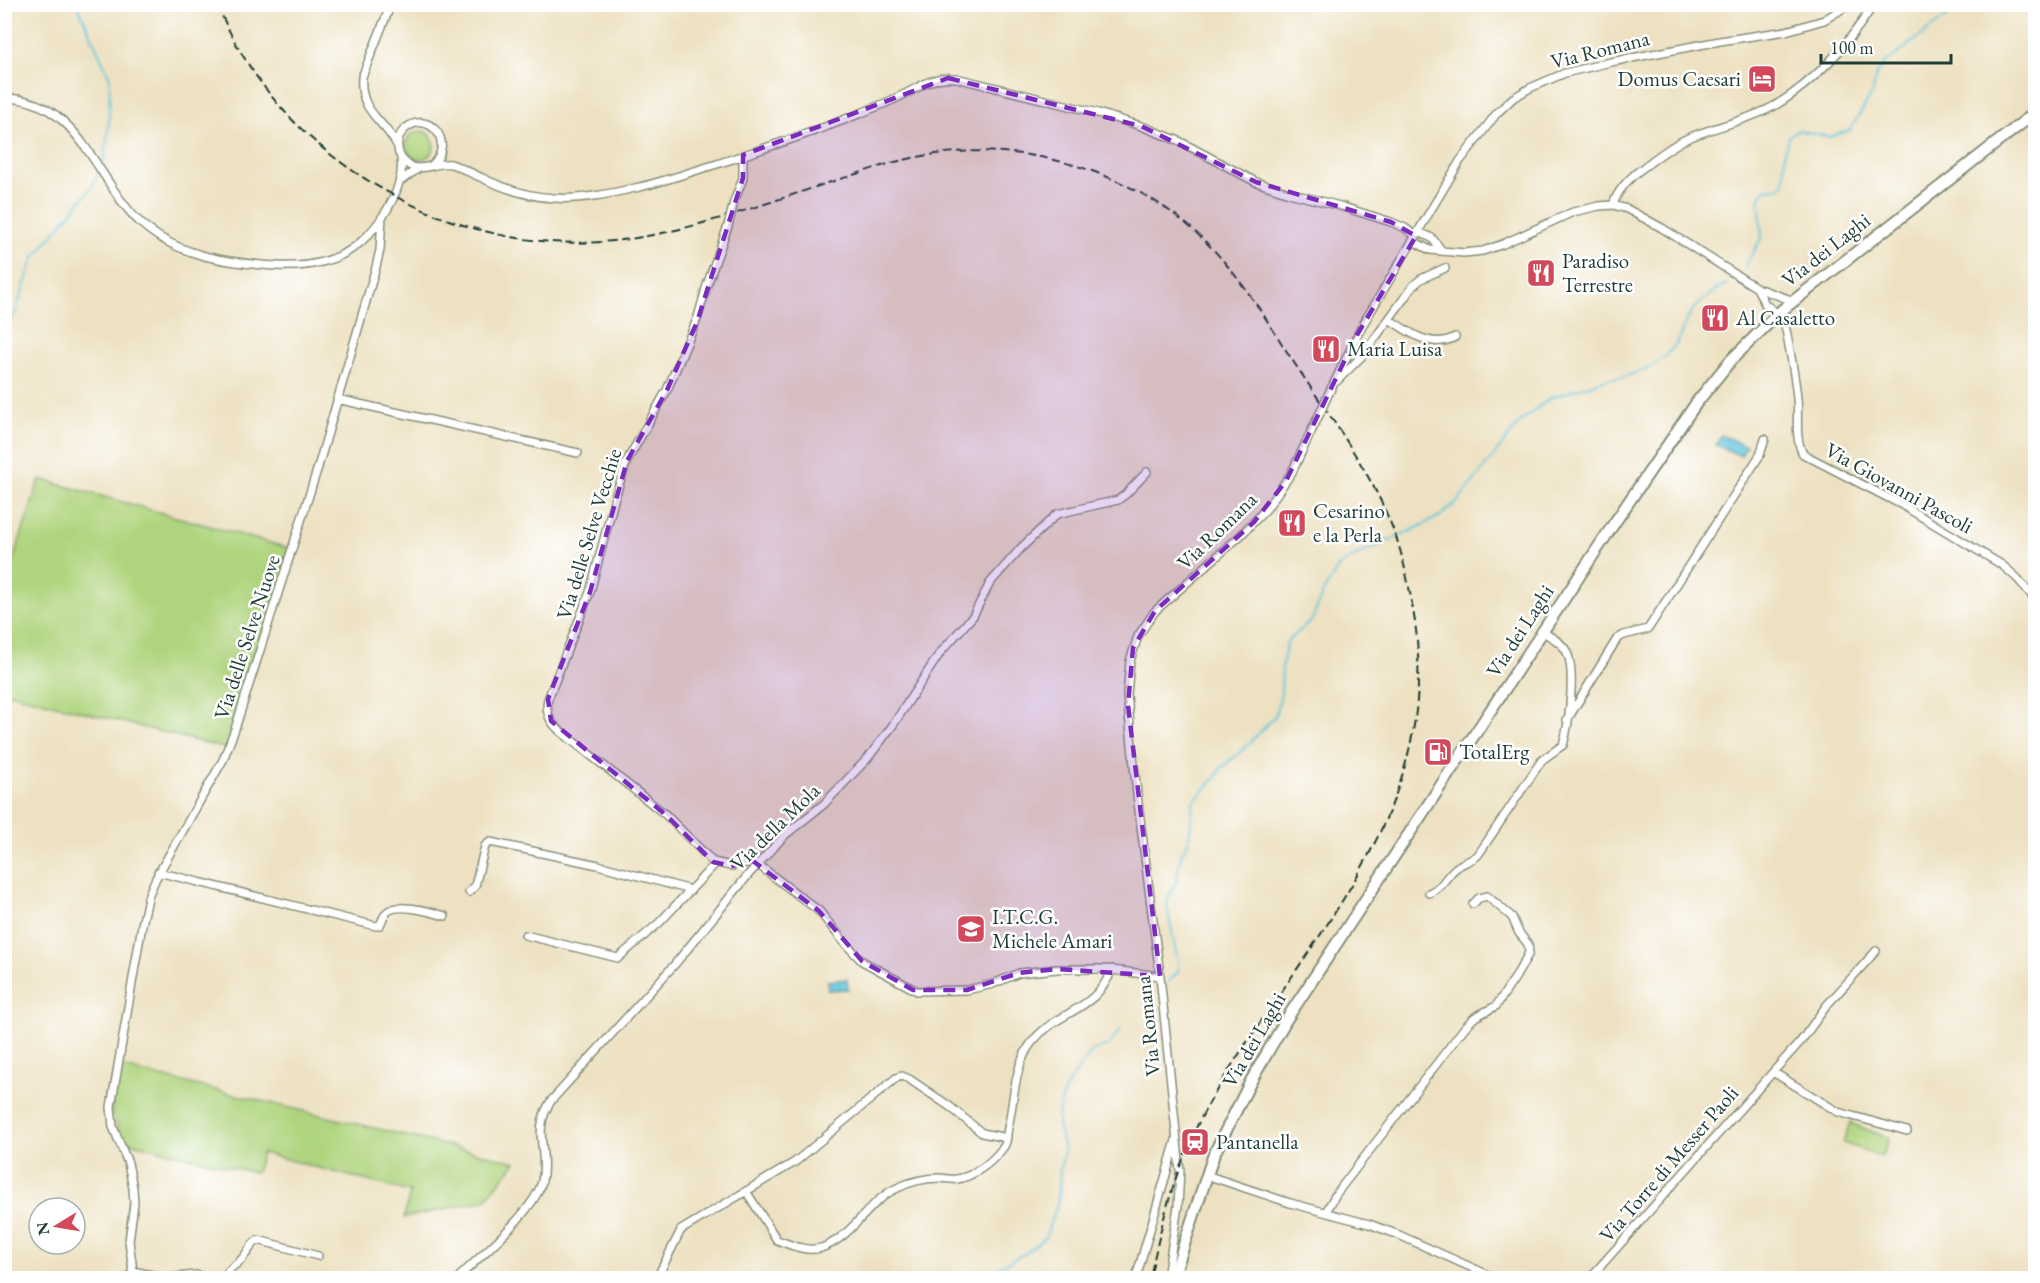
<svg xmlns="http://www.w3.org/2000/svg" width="2040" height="1283" font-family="'EB Garamond',serif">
  <rect width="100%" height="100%" fill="#fff"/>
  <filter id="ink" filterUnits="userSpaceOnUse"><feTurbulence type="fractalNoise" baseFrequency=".0167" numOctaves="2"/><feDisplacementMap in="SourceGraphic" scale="12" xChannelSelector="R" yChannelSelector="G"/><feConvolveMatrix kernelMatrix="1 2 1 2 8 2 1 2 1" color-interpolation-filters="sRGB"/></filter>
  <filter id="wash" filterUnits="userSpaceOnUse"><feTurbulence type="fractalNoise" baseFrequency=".008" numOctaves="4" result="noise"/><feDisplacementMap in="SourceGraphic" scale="24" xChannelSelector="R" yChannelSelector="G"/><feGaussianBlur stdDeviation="1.35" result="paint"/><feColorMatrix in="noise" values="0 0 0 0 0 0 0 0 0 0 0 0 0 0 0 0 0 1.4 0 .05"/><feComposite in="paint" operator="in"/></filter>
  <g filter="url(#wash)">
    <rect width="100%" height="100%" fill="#ede1c1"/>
    <path fill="#afd47d" stroke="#678858" stroke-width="1.5" d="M406 145a14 14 0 1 1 28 0a14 14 0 1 1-28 0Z
      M 40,479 L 292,549 L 228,749 L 5,692 L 5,584 Z
      M 116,1066 L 516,1162 L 485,1200 L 404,1218 L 410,1192 L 262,1153 L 256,1173 L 124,1141 L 111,1113 Z
      M 1850,1123 L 1889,1138 L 1882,1157 L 1843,1143 Z"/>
    <path fill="#5fc4dc" stroke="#3f8088" stroke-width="1.5" d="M 1721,435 L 1746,446 L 1741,456 L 1716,445 Z
      M 847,979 L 848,989 L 828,990 L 827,981 Z"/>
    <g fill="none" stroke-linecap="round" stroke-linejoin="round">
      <path stroke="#5fc4dc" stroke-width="2" d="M 1745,266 L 1762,237 L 1759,199 L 1765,189 L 1779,188 L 1784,183 L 1785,149 L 1790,135 L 1798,130 L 1829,137 L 1850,130 L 1873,92 L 1876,74 L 1885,63 L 1947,16 L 1958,4
        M 4,326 L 15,314 L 33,259 L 92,187 L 104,160 L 109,124 L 110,78 L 77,4
        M 1168,982 L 1178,972 L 1178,963 L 1167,906 L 1168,898 L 1176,882 L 1181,855 L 1189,840 L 1193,802 L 1217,776 L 1221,768 L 1243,750 L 1275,716 L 1281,694 L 1282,666 L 1287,642 L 1312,620 L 1323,592 L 1339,566 L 1357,555 L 1413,530 L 1440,516 L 1458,501 L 1521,421 L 1550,398 L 1607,379 L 1624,377 L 1648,368 L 1664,358 L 1677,343 L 1687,319 L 1695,307 L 1718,288 L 1727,284
        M 983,1278 L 1001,1266 L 1025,1253 L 1045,1238 L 1057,1205 L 1059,1193 L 1060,1169 L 1064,1151 L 1058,1124 L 1058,1115 L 1064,1092 L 1069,1082 L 1088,1056 L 1093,1050 L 1108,1046 L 1120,1030"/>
    </g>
  </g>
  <g filter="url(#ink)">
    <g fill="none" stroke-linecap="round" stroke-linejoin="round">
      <g stroke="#868f7a" stroke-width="10">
        <path id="street" d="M 391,4 L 362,77 C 359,112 383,119 397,145
          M 4,98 C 81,98 96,184 143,225 C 180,257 230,263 276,266 C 309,268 345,261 368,235 C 386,216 405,184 401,158
          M 433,164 C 456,141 427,109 405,129 C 394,138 396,156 407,164 C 421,174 436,161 451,164 C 461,167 470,173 480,177 C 503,188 527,197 554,198 C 580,200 609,194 635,188 C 663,182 690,172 717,164 C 762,149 807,135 851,117 C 869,110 887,103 905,94 C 916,89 926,81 938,79 C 944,77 950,78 956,78 L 1098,113 L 1141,126 L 1179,141 L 1256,182 L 1289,193 L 1340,206 L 1391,222 L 1405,228 L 1416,236
          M 400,181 L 419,168
          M 734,202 L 743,178 L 743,155
          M 1613,205 C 1618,189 1630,177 1644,167 C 1657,157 1671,146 1686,139 C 1715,126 1748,121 1776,105 C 1817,80 1848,45 1874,4
          M 728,226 L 707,285 L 698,317 L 685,348 L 667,390 L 627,461 L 615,497 L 590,592 L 548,699 C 545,713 550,722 560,731 L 666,815 L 713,862 L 731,866 L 751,862 L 756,863 L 819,911 L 844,942 L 862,961 L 917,991 L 967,990 L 993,984 L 1019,973 L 1057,969 L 1104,969 L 1160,976
          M 1419,232 L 1432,238 L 1442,251
          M 1413,241 L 1430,250 L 1464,253 L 1483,251 L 1503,244 L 1573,212 L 1599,206 L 1613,205 L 1627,209 L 1662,228 L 1757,288 L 1794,301
          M 1757,288 L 1765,304 L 1778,314
          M 1782,310 C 1788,339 1794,368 1797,398 C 1799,417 1794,437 1803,454 L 1902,505 L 2002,565 L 2017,578 L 2036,600
          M 1389,319 C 1409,332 1431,350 1455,337
          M 1337,381 L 1362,356 L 1413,286 L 1421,279 L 1445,268
          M 1327,397 L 1362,326 L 1460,161 L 1497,113 L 1513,98 L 1530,88 L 1565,73 L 1611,62 L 1720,41 L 1786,31 L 1824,20 L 1850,4
          M 337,399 L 578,453
          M 1567,720 L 1617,639 L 1624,635 L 1648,629 L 1760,455 L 1765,439
          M 158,872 L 376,926 L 380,925 C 382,921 384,915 387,912 C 397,902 432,912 445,916
          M 469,892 L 475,886 L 485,846 L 490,842 L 598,865 L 691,890
          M 1429,893 C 1444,887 1445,876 1457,867 C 1464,862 1471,861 1478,855 L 1542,760 L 1563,745 C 1569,725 1577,666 1565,649 C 1560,641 1551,637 1543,632
          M 525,935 L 618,958 L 659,923 L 715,864
          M 1773,1072 L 1801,1041 L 1827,1005 L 1876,951
          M 1206,1175 L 1290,1203 L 1369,1224 L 1399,1235 L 1495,1278
          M 746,1191 L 777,1240 C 791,1245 806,1252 821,1248 C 852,1238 867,1203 895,1189 C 909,1182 923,1178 939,1178 C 945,1178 951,1180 957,1179 C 973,1177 992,1162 1002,1149 C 1008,1143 1006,1136 1008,1128 C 1014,1101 1014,1063 1033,1041 C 1058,1010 1096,1012 1112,969
          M 1326,1212 L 1336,1194 L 1465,1027 L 1475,1017 L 1496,1006 L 1515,978 L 1529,953 L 1528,944 L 1519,933 L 1512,917 L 1487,896 L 1479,898 L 1473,904
          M 132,1271 L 167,1278 L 196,1275 L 208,1278
          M 134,1278 L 129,1241 L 134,1203 L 133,1188 L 128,1163 L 113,1127 L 111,1107 L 142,925 L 149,894 L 156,878 L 223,760 L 235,729 L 318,467 L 376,267 L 380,250 L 382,217
          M 224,1278 C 228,1268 234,1267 241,1260 C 248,1253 250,1245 258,1240 L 318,1256
          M 458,1278 C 480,1256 536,1210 542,1181 C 549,1152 531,1131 551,1101 L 675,964 L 749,874 L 785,835 L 824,804 L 868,758 L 893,725 L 940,653 L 973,616 L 990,583 L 1021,548 L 1057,514 L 1118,500 L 1126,494 L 1147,472
          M 657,1278 L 681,1230 L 795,1162 L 896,1078 L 902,1076 L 909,1079 L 949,1106 L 982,1133 L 1007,1138
          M 1136,1278 L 1176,1140
          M 1167,1278 L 1178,1206 L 1180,1171 L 1160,976 L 1137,795 L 1127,695 L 1130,661 L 1138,636 L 1155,611 L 1240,536 L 1267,508 L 1292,472 L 1320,413
          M 1590,1278 L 1773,1072 L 1838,1112 L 1907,1131"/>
      </g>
      <g stroke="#868f7a" stroke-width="14">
        <path id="secondary" d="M 1173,1278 L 1214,1154 L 1251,1081 L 1286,1020 L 1615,522 L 1697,402 L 1731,360 L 1782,310 L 2036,112"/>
      </g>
      <use href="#street" stroke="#fff" stroke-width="7"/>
      <use href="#secondary" stroke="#fff" stroke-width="10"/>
      <path stroke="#1f3d34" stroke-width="2" stroke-dasharray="9 4.5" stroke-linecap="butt" d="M 217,4 C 248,80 302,141 372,183 C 453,232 542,253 636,238 C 704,227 769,202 834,181 C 864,172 892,161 923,156 C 979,146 1039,152 1092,171 C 1128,184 1163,203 1191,228 C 1232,264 1260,309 1289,355 C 1328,415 1375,474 1398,543 C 1406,569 1411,596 1415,622 C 1442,822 1298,946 1208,1105 C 1177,1161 1163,1216 1150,1278"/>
      <g stroke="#868f7a" stroke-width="10" stroke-linecap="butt">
        <path id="street-bridge" d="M 728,226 L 734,202
          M 1320,413 L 1327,397"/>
      </g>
      <use href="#street-bridge" stroke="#fff" stroke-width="7"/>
    </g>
  </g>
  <path fill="#7b2cbf" fill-opacity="0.2" stroke="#7b2cbf" stroke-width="4.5" stroke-dasharray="12 8" stroke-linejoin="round" d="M 948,78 L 1141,126 L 1256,182 L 1391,222 L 1416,236 L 1357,335 L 1286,481 L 1254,522 L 1155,611 L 1133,648 L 1128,705 L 1160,976 L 1057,969 L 1019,973 L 967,990 L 913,990 L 862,961 L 819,911 L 753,861 L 731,866 L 713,862 L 666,815 L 551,721 L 548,699 L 590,592 L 627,461 L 667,390 L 697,322 L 743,178 L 743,155 Z"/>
  <defs>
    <g id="hotel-square" transform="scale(1.5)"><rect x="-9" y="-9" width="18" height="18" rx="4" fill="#d1495b" stroke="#fff"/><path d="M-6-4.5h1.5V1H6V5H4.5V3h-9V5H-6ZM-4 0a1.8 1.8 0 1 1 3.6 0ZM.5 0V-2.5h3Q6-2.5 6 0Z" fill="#fff"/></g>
    <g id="restaurant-square" transform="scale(1.5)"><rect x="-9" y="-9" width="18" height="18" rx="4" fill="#d1495b" stroke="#fff"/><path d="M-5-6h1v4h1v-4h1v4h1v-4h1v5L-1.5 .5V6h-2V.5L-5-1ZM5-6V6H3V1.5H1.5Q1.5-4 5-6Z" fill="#fff"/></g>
    <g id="fuel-square" transform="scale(1.5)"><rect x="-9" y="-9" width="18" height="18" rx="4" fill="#d1495b" stroke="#fff"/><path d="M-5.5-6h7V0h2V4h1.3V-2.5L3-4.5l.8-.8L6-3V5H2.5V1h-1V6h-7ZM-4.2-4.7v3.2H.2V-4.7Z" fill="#fff"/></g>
    <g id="school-square" transform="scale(1.5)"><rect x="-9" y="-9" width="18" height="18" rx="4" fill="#d1495b" stroke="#fff"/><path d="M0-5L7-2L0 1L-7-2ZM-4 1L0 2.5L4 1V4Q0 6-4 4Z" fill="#fff"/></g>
    <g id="station-square" transform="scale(1.5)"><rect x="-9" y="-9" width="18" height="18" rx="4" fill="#d1495b" stroke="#fff"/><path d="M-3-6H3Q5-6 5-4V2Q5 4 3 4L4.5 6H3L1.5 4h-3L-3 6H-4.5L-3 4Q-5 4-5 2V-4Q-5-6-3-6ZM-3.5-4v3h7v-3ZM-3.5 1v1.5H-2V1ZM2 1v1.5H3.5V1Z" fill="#fff"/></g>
  </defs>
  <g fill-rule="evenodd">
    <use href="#hotel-square" x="1762" y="79"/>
    <use href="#restaurant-square" x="1541" y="273"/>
    <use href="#restaurant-square" x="1715" y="318"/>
    <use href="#restaurant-square" x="1326" y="349"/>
    <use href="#restaurant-square" x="1292" y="523"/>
    <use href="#fuel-square" x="1438" y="752"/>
    <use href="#school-square" x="971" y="929"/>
    <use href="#station-square" x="1195" y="1142"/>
  </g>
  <g text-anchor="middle" stroke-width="5" stroke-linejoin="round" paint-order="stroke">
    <g font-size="21" fill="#1f3d34" stroke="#fff">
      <text transform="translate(1600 50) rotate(-14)" y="7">Via Romana</text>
      <text transform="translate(1826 250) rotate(-38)" y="7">Via dei Laghi</text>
      <text transform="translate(1899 488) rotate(29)" y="7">Via Giovanni Pascoli</text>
      <text transform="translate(1217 531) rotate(-44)" y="7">Via Romana</text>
      <text transform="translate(589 534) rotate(-73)" y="7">Via delle Selve Vecchie</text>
      <text transform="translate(1520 631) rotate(-57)" y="7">Via dei Laghi</text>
      <text transform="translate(247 637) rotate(-72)" y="7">Via delle Selve Nuove</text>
      <text transform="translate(775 827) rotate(-44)" y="7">Via della Mola</text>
      <text transform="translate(1148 1026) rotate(-96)" y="7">Via Romana</text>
      <text transform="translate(1254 1040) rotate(-60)" y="7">Via dei Laghi</text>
      <text transform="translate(1669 1164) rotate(-49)" y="7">Via Torre di Messer Paoli</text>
    </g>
    <g font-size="21" fill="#1f3d34" stroke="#fff" text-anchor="start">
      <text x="1741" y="86" text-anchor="end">Domus Caesari</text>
      <text x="1562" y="268">Paradiso<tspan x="1562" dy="24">Terrestre</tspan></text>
      <text x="1736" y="325">Al Casaletto</text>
      <text x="1347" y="356">Maria Luisa</text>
      <text x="1313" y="518">Cesarino<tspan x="1313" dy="24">e la Perla</tspan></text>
      <text x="1459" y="759">TotalErg</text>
      <text x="992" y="924">I.T.C.G.<tspan x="992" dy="24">Michele Amari</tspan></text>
      <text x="1216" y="1149">Pantanella</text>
    </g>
  </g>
  <rect width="2040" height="1283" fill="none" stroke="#fff" stroke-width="24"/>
  <g transform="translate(57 1226) rotate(259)"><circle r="28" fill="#ffffff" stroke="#a5b1ae" stroke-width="1.5"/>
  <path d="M0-4.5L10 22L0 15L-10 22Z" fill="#d1495b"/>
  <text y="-9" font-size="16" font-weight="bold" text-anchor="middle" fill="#1f3d34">N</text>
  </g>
  <path d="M1821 54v9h130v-9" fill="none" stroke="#1f3d34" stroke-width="3"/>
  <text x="1830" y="54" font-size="18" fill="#1f3d34" stroke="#ffffff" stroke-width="4.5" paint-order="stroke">100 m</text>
</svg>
